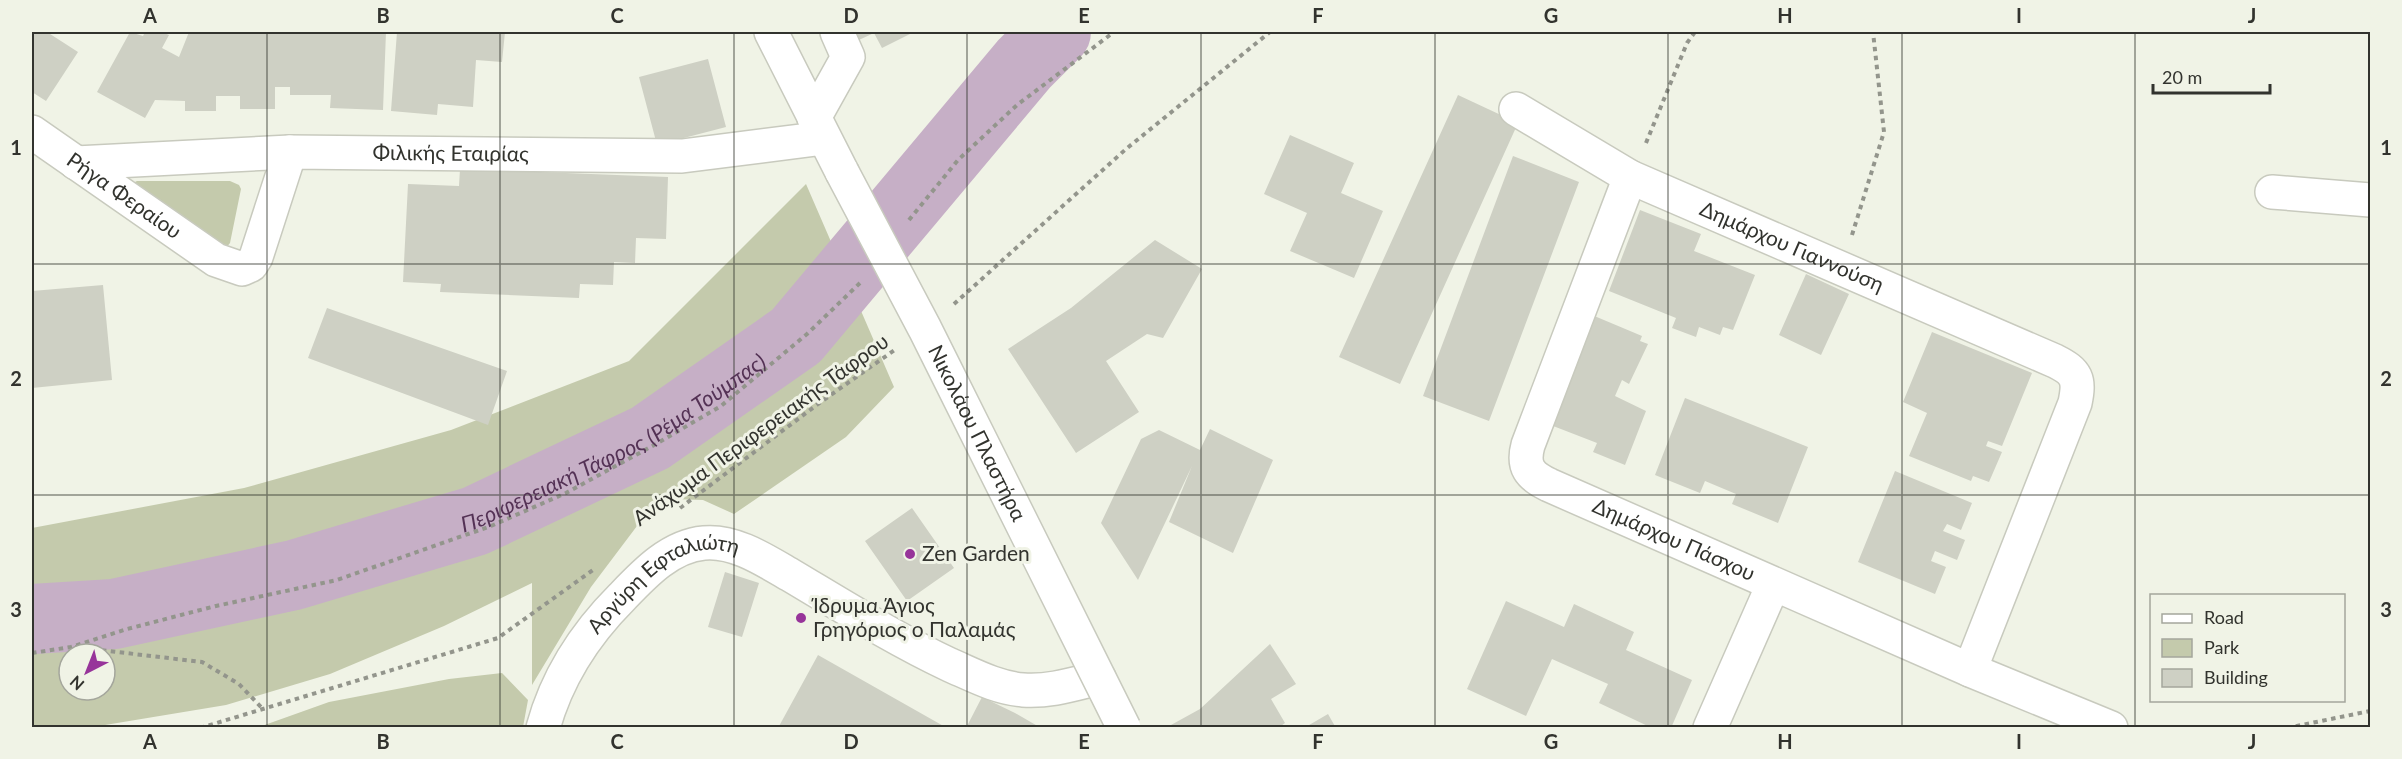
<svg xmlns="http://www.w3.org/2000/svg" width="2402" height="759" font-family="Lato,sans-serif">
  <rect width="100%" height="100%" fill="#f0f3e6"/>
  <path fill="#c4caac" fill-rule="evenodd" d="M 137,181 L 230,181 L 239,185 L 241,189 L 230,243 L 226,248 L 131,184 Z
    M 806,184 L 894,387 L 846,437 L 734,514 L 703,500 L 671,499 L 637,526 L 591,587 L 532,685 L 532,583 L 444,626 L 330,674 L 226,705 L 93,727 L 32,728 L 32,528 L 244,488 L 451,430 L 629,361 ZM 69,654 L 105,654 L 105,690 L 69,690 Z
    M 502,673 L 528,700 L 523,727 L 259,727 L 329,702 L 449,679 Z"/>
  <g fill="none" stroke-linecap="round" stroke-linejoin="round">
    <path stroke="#c6afc6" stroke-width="70" id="s1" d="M 32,619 L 114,614 L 294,575 L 475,521 L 650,438 L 796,336 L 1024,64 L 1056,32"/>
  </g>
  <path fill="#ced0c4" d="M 32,32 L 47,32 L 78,52 L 46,101 L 32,92 Z
    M 130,32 L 143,36 L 145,32 L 162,32 L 169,35 L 162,48 L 179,57 L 189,32 L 386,32 L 383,110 L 330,108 L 331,95 L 290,95 L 290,87 L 275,87 L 275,109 L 240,109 L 240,96 L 216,96 L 216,111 L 185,111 L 185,101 L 155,100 L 145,118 L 97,92 Z
    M 397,32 L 505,32 L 502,62 L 476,60 L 473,107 L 438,104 L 437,115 L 391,111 Z
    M 825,32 L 914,32 L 882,48 L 874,33 L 835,51 Z
    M 708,59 L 726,127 L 657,145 L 639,77 Z
    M 1458,95 L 1518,123 L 1400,384 L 1339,357 Z
    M 1290,135 L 1354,163 L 1341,193 L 1383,211 L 1354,278 L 1290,251 L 1307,213 L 1264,194 Z
    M 1513,156 L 1579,182 L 1489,421 L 1423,396 Z
    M 460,169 L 668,177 L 666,239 L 636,238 L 635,263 L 614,262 L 613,285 L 580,284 L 579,298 L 440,292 L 441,284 L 403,282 L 408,184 L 459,186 Z
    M 1640,210 L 1701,234 L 1694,251 L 1755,275 L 1733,330 L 1723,327 L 1720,335 L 1699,327 L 1696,337 L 1672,328 L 1676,318 L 1609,291 Z
    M 1155,240 L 1202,269 L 1163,338 L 1147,334 L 1106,361 L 1139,412 L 1076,453 L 1008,349 L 1071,308 Z
    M 1806,274 L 1849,294 L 1821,355 L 1779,335 Z
    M 103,285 L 112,380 L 32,388 L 32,291 Z
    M 327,308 L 507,371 L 488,425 L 308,358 Z
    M 1592,315 L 1642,336 L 1640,341 L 1648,344 L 1629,384 L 1622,380 L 1615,396 L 1646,411 L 1625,465 L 1593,452 L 1597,443 L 1548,424 Z
    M 1932,332 L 2032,373 L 2002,446 L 1988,441 L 1986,446 L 2002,452 L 1989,482 L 1973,476 L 1971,481 L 1909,456 L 1927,413 L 1903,402 Z
    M 1685,398 L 1808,447 L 1778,523 L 1732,504 L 1736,494 L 1705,481 L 1700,493 L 1655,475 Z
    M 1210,429 L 1273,460 L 1233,553 L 1169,522 L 1192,466 L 1138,580 L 1101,523 L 1141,439 L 1159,430 L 1200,450 Z
    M 1895,471 L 1972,503 L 1961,530 L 1947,524 L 1943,531 L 1965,540 L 1957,560 L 1935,551 L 1931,561 L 1946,567 L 1935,594 L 1858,562 Z
    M 912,508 L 954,568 L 907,601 L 865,541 Z
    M 725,572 L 759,583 L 742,637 L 708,627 Z
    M 1506,601 L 1564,627 L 1574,604 L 1634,632 L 1626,650 L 1692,680 L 1671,728 L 1652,728 L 1599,703 L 1608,684 L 1552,659 L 1526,716 L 1467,689 Z
    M 1270,644 L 1296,684 L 1271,699 L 1285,723 L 1278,728 L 1172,728 L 1171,725 L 1200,709 Z
    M 818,655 L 947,728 L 778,728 Z
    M 982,697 L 1015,713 L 1041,728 L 966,728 Z
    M 1328,714 L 1336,728 L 1304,728 Z"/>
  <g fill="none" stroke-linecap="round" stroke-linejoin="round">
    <g stroke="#c8cabe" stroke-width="36">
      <g id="minor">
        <path id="s2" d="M 1516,109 L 1630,177 L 2055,361 C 2077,372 2080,379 2075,403 L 1970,670"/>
        <path d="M 814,118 L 848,57 L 837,32"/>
        <path id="s3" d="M 32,132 L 216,260 L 242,269 L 251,265 L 256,257 L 290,152"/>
        <path id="s4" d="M 76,163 L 290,152 L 682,156 L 824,138"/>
        <path id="s5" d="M 1630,177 L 1528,445 C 1522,467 1530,476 1549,485 L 1970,670 L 2111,728"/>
        <path d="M 2272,192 L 2370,200"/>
        <path id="s6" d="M 543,728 C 557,677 585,634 622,597 C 644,574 670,546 704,543 C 735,540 766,561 792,576 C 844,607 895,639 950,665 C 973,675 997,688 1023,690 C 1049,692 1074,684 1099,678"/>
        <path d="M 1710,728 L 1773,585"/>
      </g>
    </g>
    <g stroke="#c8cabe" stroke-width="36">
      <path id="major" d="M 771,32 L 842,172"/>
    </g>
    <path stroke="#93958c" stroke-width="4" stroke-dasharray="4.5 4.5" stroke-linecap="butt" d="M 1646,143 L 1687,43 L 1695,32
      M 909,220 L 958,160 L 1017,105 L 1114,32
      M 1852,235 L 1884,132 L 1873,32
      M 954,304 L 1126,149 L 1270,32
      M 680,508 L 818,404 L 896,349
      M 75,647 L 202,662 L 239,684 L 263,709
      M 32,653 L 71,647 L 127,629 L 216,606 L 337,580 L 491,526 L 566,493 L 656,444 L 721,406 L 807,334 L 860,283
      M 200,728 L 498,638 L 593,570
      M 2287,728 L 2370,711"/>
    <use href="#minor" stroke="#fff" stroke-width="33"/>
    <use href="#major" stroke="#fff" stroke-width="33"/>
    <g stroke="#c8cabe" stroke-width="36" stroke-linecap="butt">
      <g id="major-bridge">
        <path id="s7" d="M 842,172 L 925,329 L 1124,728"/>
      </g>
    </g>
    <use href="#major-bridge" stroke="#fff" stroke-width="33"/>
  </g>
  <path fill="none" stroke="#32332e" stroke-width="1.5" stroke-opacity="0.55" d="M 267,32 L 267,728M 500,32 L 500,728M 734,32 L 734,728M 967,32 L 967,728M 1201,32 L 1201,728M 1435,32 L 1435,728M 1668,32 L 1668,728M 1902,32 L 1902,728M 2135,32 L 2135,728M 32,264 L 2370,264M 32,495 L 2370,495"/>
  <g fill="#97349a" stroke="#f0f3e6" stroke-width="2">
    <circle cx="910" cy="554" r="6"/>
    <circle cx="801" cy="618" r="6"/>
  </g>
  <g text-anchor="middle" stroke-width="6" stroke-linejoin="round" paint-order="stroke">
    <g font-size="21" fill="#32332e" stroke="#f0f3e6">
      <text dy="7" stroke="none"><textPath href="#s4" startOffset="375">Φιλικής Εταιρίας</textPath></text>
      <text dy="7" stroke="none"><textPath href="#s3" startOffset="112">Ρήγα Φεραίου</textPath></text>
      <text dy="7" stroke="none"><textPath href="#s2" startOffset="309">Δημάρχου Γιαννούση</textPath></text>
      <text transform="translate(761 430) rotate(-36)" y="7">Ανάχωμα Περιφερειακής Τάφρου</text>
      <text dy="7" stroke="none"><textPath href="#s7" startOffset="294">Νικολάου Πλαστήρα</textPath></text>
      <text dy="7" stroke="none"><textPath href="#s5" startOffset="474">Δημάρχου Πάσχου</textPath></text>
      <text dy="7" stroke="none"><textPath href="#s6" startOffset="200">Αργύρη Εφταλιώτη</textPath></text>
    </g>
    <g font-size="21" fill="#32332e" stroke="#f0f3e6" text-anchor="start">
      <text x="922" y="561">Zen Garden</text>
      <text x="813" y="613">Ίδρυμα Άγιος<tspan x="813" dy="24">Γρηγόριος ο Παλαμάς</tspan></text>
    </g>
    <g font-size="22" font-style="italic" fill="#543255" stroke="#f0f3e6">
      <text dy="8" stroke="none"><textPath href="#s1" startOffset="614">Περιφερειακή Τάφρος (Ρέμα Τούμπας)</textPath></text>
    </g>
  </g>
  <rect width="2402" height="759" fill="none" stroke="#f0f3e6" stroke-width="66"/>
  <rect x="2150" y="594" width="195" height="108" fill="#f0f3e6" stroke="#a4a69c" stroke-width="1.5"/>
  <rect x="2162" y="614" width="30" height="9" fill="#ffffff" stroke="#a4a69c" stroke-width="1.5"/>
  <text x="2204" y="624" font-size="18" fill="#32332e">Road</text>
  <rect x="2162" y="639" width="30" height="18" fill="#c4caac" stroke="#a4a69c" stroke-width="1.5"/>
  <text x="2204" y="654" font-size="18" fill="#32332e">Park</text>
  <rect x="2162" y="669" width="30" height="18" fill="#ced0c4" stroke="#a4a69c" stroke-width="1.5"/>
  <text x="2204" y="684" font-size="18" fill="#32332e">Building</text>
  <g transform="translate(87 672) rotate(222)"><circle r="28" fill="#f0f3e6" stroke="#a4a69c" stroke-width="1.5"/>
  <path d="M0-4.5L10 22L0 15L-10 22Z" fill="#97349a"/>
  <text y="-9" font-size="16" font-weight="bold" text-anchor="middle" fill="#32332e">N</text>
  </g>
  <path d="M2153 84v9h117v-9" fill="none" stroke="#32332e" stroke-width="3"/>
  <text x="2162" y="84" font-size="18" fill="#32332e" stroke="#f0f3e6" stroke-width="4.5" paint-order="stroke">20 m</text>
  <rect x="33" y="33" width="2336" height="693" fill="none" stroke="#32332e" stroke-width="2"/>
  <g font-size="20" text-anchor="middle" font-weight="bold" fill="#32332e">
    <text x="150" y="23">A</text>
    <text x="383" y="23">B</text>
    <text x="617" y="23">C</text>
    <text x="851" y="23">D</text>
    <text x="1084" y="23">E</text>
    <text x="1318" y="23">F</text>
    <text x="1551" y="23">G</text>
    <text x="1785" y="23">H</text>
    <text x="2019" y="23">I</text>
    <text x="2252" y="23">J</text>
    <text x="16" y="155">1</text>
    <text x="2386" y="155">1</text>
    <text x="16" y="386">2</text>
    <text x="2386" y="386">2</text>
    <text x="16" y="617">3</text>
    <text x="2386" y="617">3</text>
    <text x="150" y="749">A</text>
    <text x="383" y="749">B</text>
    <text x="617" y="749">C</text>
    <text x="851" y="749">D</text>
    <text x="1084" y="749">E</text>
    <text x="1318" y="749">F</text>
    <text x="1551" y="749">G</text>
    <text x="1785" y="749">H</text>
    <text x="2019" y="749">I</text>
    <text x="2252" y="749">J</text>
  </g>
</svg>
